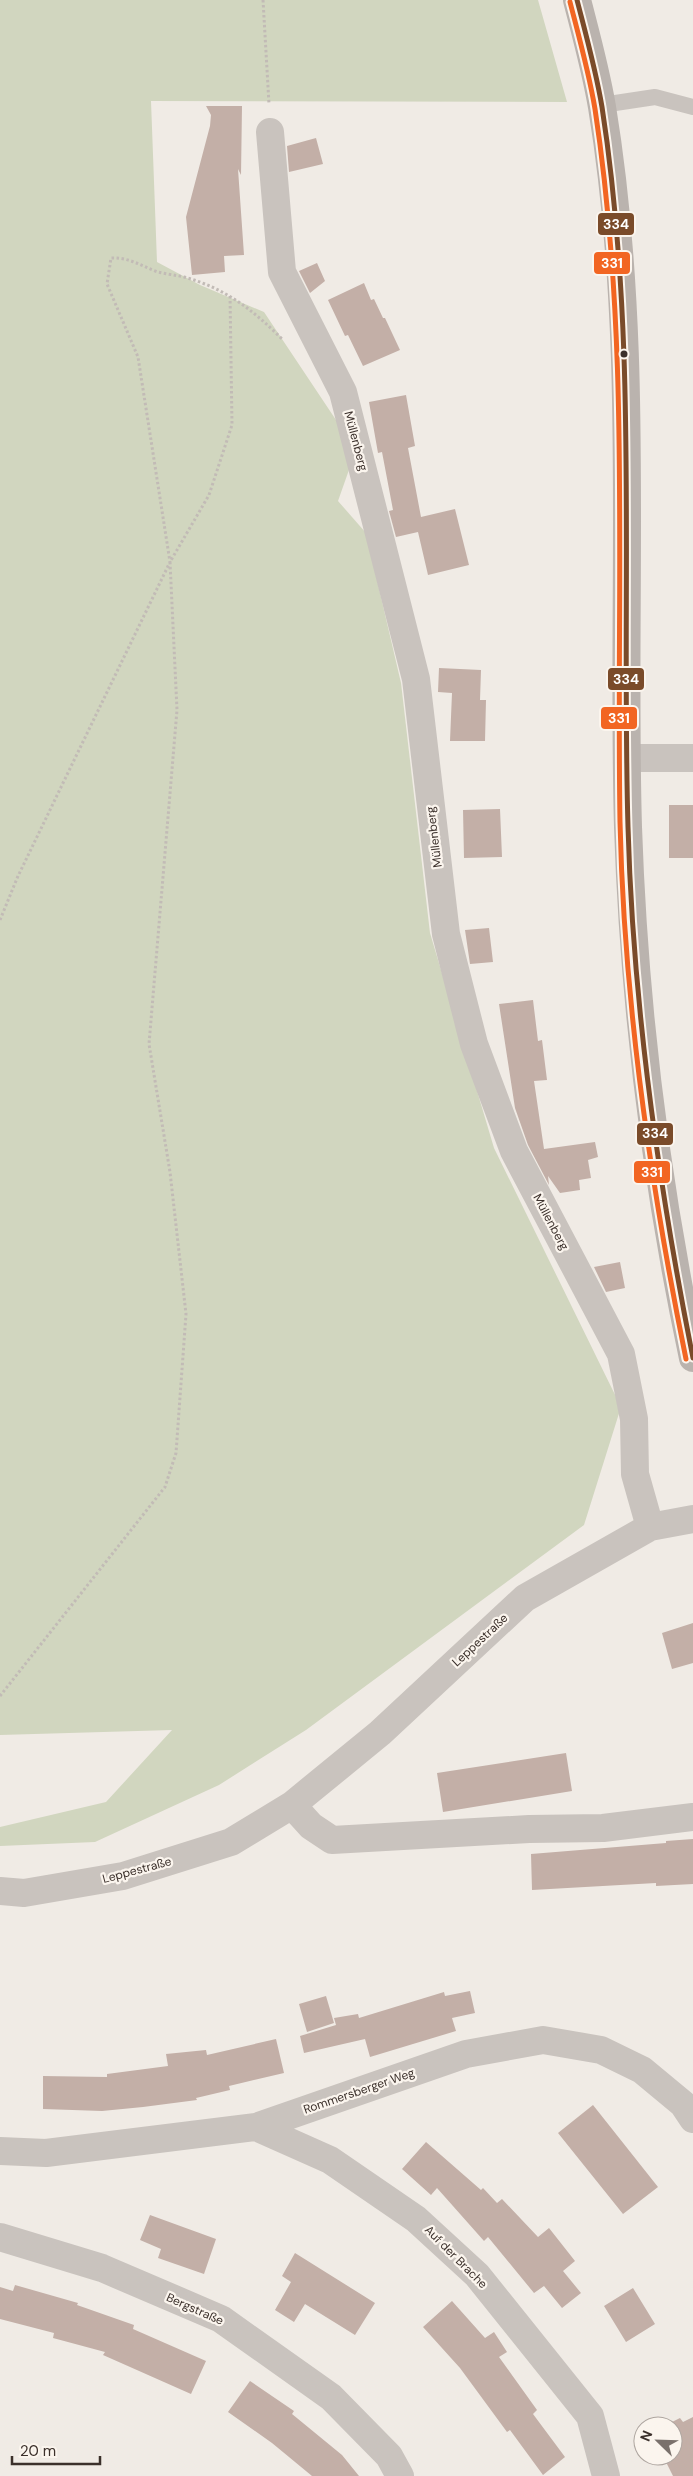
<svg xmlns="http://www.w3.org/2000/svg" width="693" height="2476" font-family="'DM Sans',sans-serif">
  <rect width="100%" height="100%" fill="#f0ebe5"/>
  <path fill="#d1d6bf" d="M 0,0 L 538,0 L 567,102 L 151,101 L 157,262 L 200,285 L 264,312 L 338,423 L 350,467 L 338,501 L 366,533 L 401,683 L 430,933 L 494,1148 L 621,1407 L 584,1525 L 306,1730 L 219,1785 L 95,1842 L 0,1846 L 0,1827 L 106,1802 L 172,1730 L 0,1735 Z"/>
  <path fill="#c3afa7" d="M 206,106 L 242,106 L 241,175 L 238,169 L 244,255 L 224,256 L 225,272 L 192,275 L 186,217 L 210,126 L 211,115 Z
    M 316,138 L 323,164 L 289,172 L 287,146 Z
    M 317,263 L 325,281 L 310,293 L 299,271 Z
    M 364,283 L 371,300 L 374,299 L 383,318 L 385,318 L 400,350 L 363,366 L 348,335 L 345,336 L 328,300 Z
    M 406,395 L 415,446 L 408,448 L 421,517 L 455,509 L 469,565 L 428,575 L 418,532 L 396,537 L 389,511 L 393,510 L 382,452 L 378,453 L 369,402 Z
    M 439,668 L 481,670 L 480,700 L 486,700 L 485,741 L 450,741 L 452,693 L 438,692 Z
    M 669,805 L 693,805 L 693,858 L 669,858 Z
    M 500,809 L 502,857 L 464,858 L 463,810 Z
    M 489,928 L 493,962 L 470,964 L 465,930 Z
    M 533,1000 L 538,1041 L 542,1040 L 547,1080 L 534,1081 L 544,1149 L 595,1142 L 598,1157 L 588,1160 L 591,1178 L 579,1180 L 580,1190 L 560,1193 L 548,1176 L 549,1185 L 528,1145 L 515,1108 L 499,1004 Z
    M 620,1262 L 625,1288 L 606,1292 L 594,1267 Z
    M 693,1623 L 693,1663 L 672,1669 L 662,1633 Z
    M 566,1753 L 572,1791 L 443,1812 L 437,1773 Z
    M 693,1839 L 693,1884 L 656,1886 L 656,1883 L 532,1890 L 531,1854 L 666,1843 L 666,1841 Z
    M 470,1991 L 475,2013 L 452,2018 L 456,2031 L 370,2057 L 365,2039 L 304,2053 L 300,2036 L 336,2025 L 334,2018 L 358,2014 L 359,2018 L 444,1992 L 445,1996 Z
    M 326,1996 L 334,2023 L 307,2032 L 299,2004 Z
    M 276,2039 L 284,2073 L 229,2086 L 230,2090 L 196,2098 L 197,2100 L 143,2107 L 102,2111 L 43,2109 L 43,2076 L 107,2077 L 107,2074 L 168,2066 L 166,2054 L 206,2050 L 207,2055 Z
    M 593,2105 L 658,2187 L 623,2214 L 558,2133 Z
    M 426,2142 L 481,2190 L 483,2188 L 497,2203 L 502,2199 L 538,2237 L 549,2228 L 575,2261 L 563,2271 L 581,2293 L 562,2308 L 544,2286 L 534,2293 L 488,2237 L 484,2241 L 437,2188 L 431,2195 L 402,2169 Z
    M 150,2215 L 216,2239 L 204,2274 L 158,2258 L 161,2249 L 140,2240 Z
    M 295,2253 L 375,2303 L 355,2335 L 305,2304 L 294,2322 L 275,2310 L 291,2282 L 282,2276 Z
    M 15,2285 L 78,2303 L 77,2305 L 134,2325 L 133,2329 L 206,2361 L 191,2394 L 103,2355 L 105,2352 L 53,2338 L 54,2333 L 0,2319 L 0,2287 L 13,2291 Z
    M 633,2288 L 655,2324 L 626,2342 L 604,2306 Z
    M 452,2301 L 485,2338 L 494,2332 L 507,2352 L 499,2357 L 537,2410 L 533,2414 L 565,2457 L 543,2475 L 510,2430 L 507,2432 L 460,2368 L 423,2327 Z
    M 250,2381 L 294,2411 L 292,2414 L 342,2455 L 359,2476 L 312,2476 L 272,2443 L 228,2412 Z
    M 693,2417 L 693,2476 L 673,2476 L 663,2456 L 673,2456 L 673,2426 L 664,2426 L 680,2418 L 683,2422 Z"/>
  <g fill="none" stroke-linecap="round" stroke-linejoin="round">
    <path stroke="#c2bbb6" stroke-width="3" stroke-dasharray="2.5 2.5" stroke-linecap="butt" d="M 263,0 L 269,104
      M 0,920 L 18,876 L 170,562 L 138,357 L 107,284 L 111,258 C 129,257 141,266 158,272 C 166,274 175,275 184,277 C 225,288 253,310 282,339
      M 0,1696 L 165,1487 L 176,1453 L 186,1314 L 170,1172 L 149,1044 L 177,710 L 170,562 L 209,495 L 232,425 L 230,294"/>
    <path stroke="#c9c3be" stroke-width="16" d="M 602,105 L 655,97 L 693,107"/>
    <path stroke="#c9c3be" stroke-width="28" d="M 270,132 L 282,272 L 343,392 L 416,679 L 446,934 L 474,1044 L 514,1151 L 621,1354 L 634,1419 L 635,1474 L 650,1527
      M 628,758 L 693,758
      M 292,1805 L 311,1826 L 332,1840 L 529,1829 L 603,1828 L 693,1817
      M 0,1891 L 24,1893 L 123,1876 L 231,1842 L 292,1805 L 380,1733 L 525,1598 L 650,1527 L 693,1519
      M 256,2127 L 330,2160 L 416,2219 L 477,2275 L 590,2416 L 606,2476
      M 0,2151 L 46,2153 L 256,2127 L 466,2054 L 543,2040 L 601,2050 L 642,2070 L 683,2104 L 693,2119
      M 0,2237 L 102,2268 L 221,2319 L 331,2397 L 389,2456 L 400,2476"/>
    <path stroke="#bab3ae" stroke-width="28" d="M 577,0 C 586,35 596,71 602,107 C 641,345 621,587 628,827 C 634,1005 656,1184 693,1358"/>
    <g stroke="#fbf5ee" stroke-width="9">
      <path id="bus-1" d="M 577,0 C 586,35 596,71 602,107 C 639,346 621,587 628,827 C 633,1006 658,1183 693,1358"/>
    </g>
    <g stroke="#fbf5ee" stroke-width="9">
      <path id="bus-2" d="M 570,2 C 579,37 589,73 595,109 C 631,345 616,584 620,822 C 624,1002 650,1183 686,1359"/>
    </g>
    <use href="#bus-1" stroke="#7a4b2a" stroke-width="5"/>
    <use href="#bus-2" stroke="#f26522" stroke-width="5"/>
  </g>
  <circle fill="#3b302b" stroke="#fbf5ee" stroke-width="2" cx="624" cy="354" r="4.5"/>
  <g text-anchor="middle" stroke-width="4.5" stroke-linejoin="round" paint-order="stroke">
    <g font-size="12" fill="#3b302b" stroke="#fbf5ee">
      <text transform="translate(356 441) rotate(75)" y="4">Müllenberg</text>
      <text transform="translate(434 837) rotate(-97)" y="4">Müllenberg</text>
      <text transform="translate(551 1222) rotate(62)" y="4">Müllenberg</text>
      <text transform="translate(480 1640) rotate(-43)" y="4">Leppestraße</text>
      <text transform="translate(137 1870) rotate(-15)" y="4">Leppestraße</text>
      <text transform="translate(359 2091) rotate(-19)" y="4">Rommersberger Weg</text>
      <text transform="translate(456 2257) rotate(45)" y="4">Auf der Brache</text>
      <text transform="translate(195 2309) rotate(24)" y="4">Bergstraße</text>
    </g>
  </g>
  <g stroke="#fbf5ee" stroke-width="2">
    <rect x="597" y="212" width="38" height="24" rx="5" fill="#7a4b2a"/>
    <rect x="593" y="251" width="38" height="24" rx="5" fill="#f26522"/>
    <rect x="607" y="667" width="38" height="24" rx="5" fill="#7a4b2a"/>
    <rect x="600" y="706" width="38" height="24" rx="5" fill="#f26522"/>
    <rect x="636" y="1122" width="38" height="24" rx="5" fill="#7a4b2a"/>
    <rect x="633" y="1160" width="38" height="24" rx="5" fill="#f26522"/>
  </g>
  <g font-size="14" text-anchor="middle" font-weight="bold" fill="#fff">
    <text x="616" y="229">334</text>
    <text x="612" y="268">331</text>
    <text x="626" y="684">334</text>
    <text x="619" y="723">331</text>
    <text x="655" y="1138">334</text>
    <text x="652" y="1177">331</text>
  </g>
  <g transform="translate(658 2441) rotate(293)"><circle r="24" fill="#fbf5ee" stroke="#aea6a0"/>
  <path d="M0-4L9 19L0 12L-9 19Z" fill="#7a716c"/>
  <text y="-8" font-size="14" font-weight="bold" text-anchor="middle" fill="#3b302b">N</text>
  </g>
  <path d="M12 2456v8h88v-8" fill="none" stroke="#3b302b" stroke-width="2.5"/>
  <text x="20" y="2456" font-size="15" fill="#3b302b" stroke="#fbf5ee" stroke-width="4" paint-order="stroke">20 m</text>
</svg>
